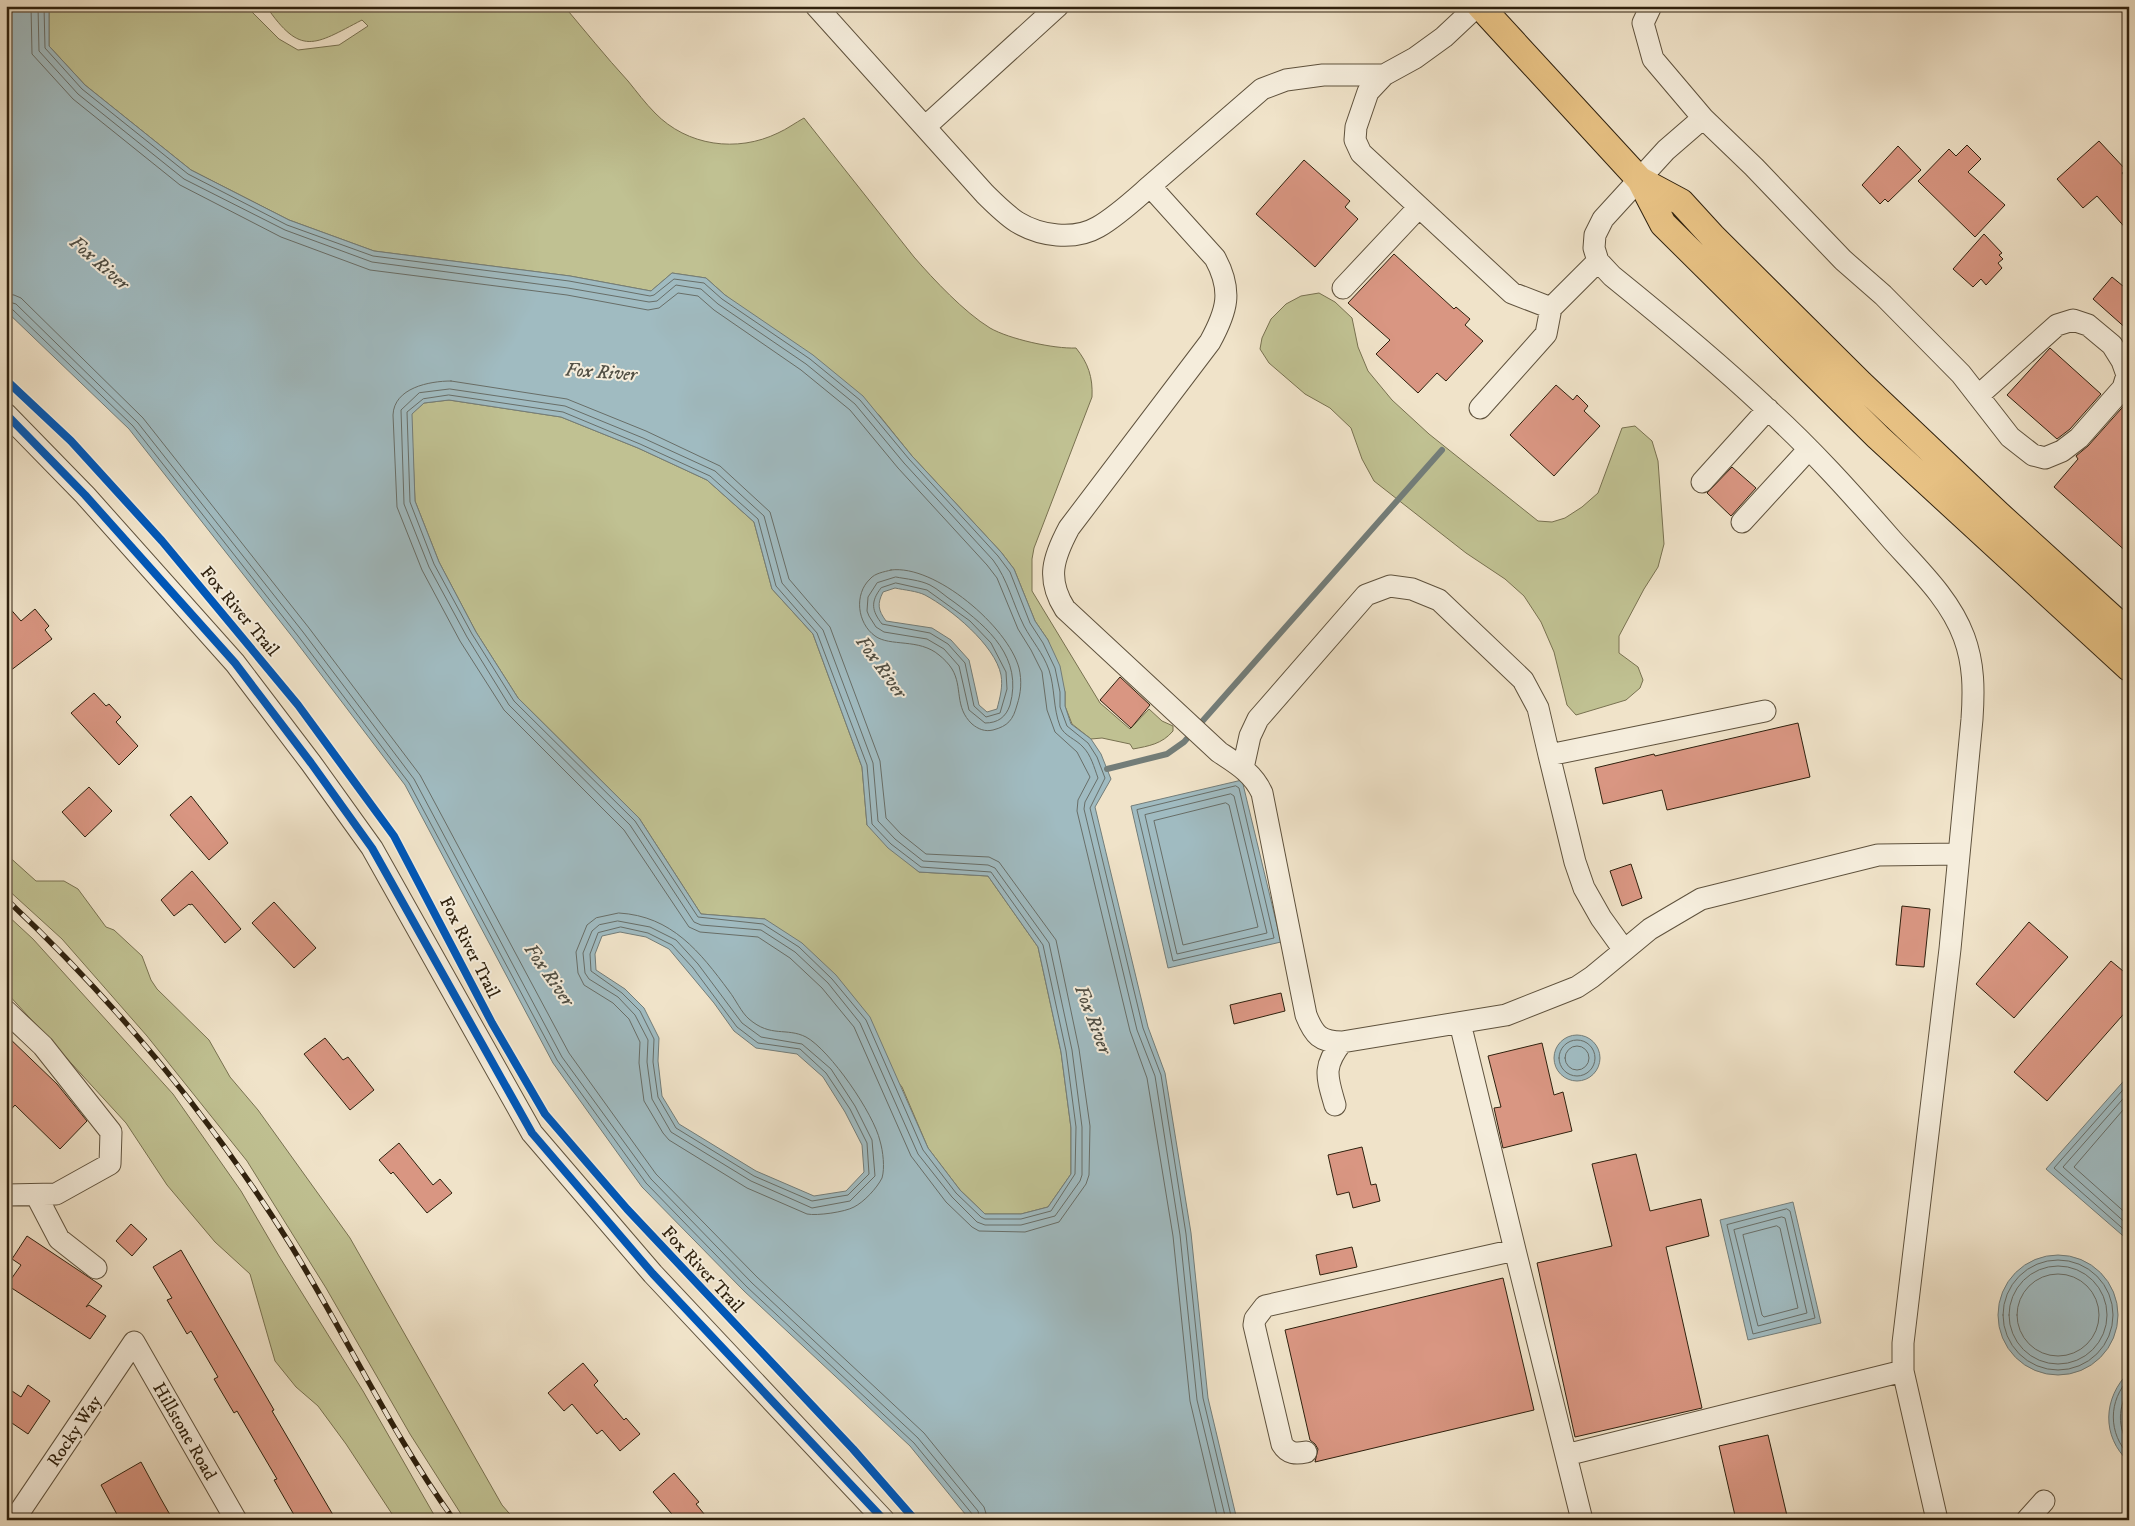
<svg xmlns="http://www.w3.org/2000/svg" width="2135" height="1526" font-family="'IM FELL DW Pica',serif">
  <rect width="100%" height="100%" fill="#f0e3c9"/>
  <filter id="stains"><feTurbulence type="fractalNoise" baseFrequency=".004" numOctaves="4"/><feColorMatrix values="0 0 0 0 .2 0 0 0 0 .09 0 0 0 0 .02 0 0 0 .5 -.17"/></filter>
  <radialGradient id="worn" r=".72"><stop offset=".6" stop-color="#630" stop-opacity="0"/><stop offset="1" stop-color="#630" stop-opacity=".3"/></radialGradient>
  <path fill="#c0c192" stroke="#787150" d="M 49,6 L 246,6 L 279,39 L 298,50 L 339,45 L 368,26 L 362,20 C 314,45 301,57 266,6 L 564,6 C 585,31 606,57 628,81 C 637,92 645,103 655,113 C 687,146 737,153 778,133 C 787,129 795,123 804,118 L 914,257 C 934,280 964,312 990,328 C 1009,339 1054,349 1076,348 C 1088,363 1093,377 1092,397 L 1034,548 L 1032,559 L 1032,591 L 1100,703 L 1130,729 L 1149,709 L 1162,721 L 1173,726 L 1173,731 C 1162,744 1149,746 1133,749 L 1130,744 L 1102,738 L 1091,739 L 1072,724 L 1065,706 L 1065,692 L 1048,640 L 1035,621 L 1014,569 L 1001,552 L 912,456 L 879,415 L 725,295 L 706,278 L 672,273 L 651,291 L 570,276 L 374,251 L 289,220 L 191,170 L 85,85 L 49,46 Z
    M 1319,293 L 1335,302 L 1352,318 L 1358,347 L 1368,371 L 1392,400 L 1429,434 L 1538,521 L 1552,522 L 1565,518 L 1582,507 L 1598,493 L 1622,428 L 1635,426 L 1652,441 L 1658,461 L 1664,544 L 1658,567 L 1644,589 L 1619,636 L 1619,653 L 1638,667 L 1643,680 L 1640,688 L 1626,700 L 1576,715 L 1567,705 L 1554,652 L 1541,622 L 1524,596 L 1505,579 L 1466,553 L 1374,481 L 1362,459 L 1351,428 L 1330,408 L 1305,394 L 1269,363 L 1260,349 L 1262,338 L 1271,319 L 1286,304 L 1301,296 Z
    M 449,400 L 561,417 L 638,448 L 707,480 L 754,522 L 772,589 L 813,634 L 862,767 L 867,825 L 919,872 L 988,876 L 1038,947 L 1061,1052 L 1071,1128 L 1071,1174 L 1048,1207 L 1021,1214 L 985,1214 L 960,1190 L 928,1148 L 902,1087 L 765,919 L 701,914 L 639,818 L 518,698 L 476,632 L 439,562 L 415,501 L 411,414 L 424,403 Z
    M 6,854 L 36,881 L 64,881 L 78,889 L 106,927 L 114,930 L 142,956 L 151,980 L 157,989 L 209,1040 L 230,1077 L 258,1110 L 350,1238 L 502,1505 L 515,1520 L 466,1520 L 461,1514 L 410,1434 L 326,1288 L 247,1161 L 147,1036 L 62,939 L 6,888 Z
    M 6,914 L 33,939 L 173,1094 L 241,1191 L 279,1256 L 363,1391 L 437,1520 L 396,1520 L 346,1444 L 318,1406 L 296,1387 L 275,1361 L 250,1274 L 215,1242 L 167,1185 L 126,1123 L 6,992 Z"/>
  <path fill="#a0bbc1" stroke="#737d79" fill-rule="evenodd" d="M 6,6 L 49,6 L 49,46 L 85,85 L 191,170 L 289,220 L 374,251 L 570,276 L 651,291 L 672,273 L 706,278 L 725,295 L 813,355 L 863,396 L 912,456 L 1001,552 L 1014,569 L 1035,621 L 1048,640 L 1060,666 L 1065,692 L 1065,706 L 1071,724 L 1091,739 L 1101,754 L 1111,779 L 1095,807 L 1148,1027 L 1165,1073 L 1191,1233 L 1208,1398 L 1237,1520 L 970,1520 L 910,1446 L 744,1291 L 642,1187 L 553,1063 L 405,785 L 294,639 L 129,429 L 6,311 ZM 449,400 L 561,417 L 638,448 L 707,480 L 754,522 L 772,589 L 813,634 L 862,767 L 867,825 L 888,848 L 919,872 L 988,876 L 1038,947 L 1061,1052 L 1071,1128 L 1071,1174 L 1048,1207 L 1021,1214 L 985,1214 L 960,1190 L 928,1148 L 870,1017 L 836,975 L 802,943 L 765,919 L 701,914 L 639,818 L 518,698 L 476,632 L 439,562 L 415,501 L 412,414 L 424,403 ZM 895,588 C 904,590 917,591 925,595 C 951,609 995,645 1001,675 C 1003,687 1000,697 997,709 L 987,712 L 979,705 L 969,660 L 951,640 L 932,628 L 886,621 C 878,610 877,604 883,592 ZM 620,932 L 646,937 L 669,949 L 714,1003 L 734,1031 L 756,1048 L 797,1054 L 823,1077 L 845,1112 L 862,1145 L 864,1172 L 846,1191 L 814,1196 L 756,1171 L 679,1124 L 662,1096 L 658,1061 L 659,1038 L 644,1008 L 625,989 L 596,970 L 595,954 L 602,936 Z
    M 1242,780 L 1281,942 L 1168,968 L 1131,806 Z
    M1554 1058a23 23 0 1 1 46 0a23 23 0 1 1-46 0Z
    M 2129,1075 L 2129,1241 L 2046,1169 Z
    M 1793,1202 L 1821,1323 L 1748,1340 L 1720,1220 Z
    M1998 1315a60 60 0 1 1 120 0a60 60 0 1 1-120 0Z
    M 2129,1372 L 2129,1462 C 2101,1436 2103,1398 2129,1372 Z"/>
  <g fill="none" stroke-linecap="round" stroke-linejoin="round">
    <path stroke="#686e68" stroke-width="1" d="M 31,6 L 32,54 L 73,99 L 180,185 L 281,237 L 370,270 L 567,295 L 648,310 L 659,308 L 678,293 L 698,296 L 714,310 L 801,370 L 850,410 L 898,468 L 987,565 L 997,578 L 1018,629 L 1031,650 L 1042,672 L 1047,710 L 1055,732 L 1077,752 L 1090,777 L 1078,800 L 1077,811 L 1130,1031 L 1147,1078 L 1173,1236 L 1190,1401 L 1218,1520
      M 38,6 L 39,51 L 78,94 L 184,179 L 285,230 L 372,262 L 568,288 L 649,302 L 657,301 L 676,285 L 701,289 L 718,304 L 806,364 L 855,404 L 904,463 L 993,560 C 1008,580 1013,604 1024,626 C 1032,641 1043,653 1049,670 C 1055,688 1053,708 1060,726 C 1064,736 1076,739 1083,747 C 1091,755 1094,767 1098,778 L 1085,802 L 1084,809 L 1137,1030 L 1155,1076 L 1180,1235 L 1197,1400 L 1226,1520
      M 44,6 L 45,48 L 82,89 L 188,174 L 287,225 L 373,256 L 569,281 L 650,296 L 654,295 L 674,279 L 704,283 L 722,299 L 810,359 L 860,400 L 909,459 L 998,556 L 1010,572 L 1030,623 L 1043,643 L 1055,668 L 1060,692 L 1060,707 L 1067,726 L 1088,743 L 1097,757 L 1105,778 L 1090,808 L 1143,1028 L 1161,1075 L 1186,1234 L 1203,1398 L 1232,1520
      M 6,294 L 14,295 L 21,298 L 143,418 L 309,628 L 420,775 L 569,1053 L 656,1174 L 757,1277 L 924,1433 L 984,1507 L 988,1520
      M 6,301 L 16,304 L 138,423 L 303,632 L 414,779 L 562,1057 L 651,1179 L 752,1283 L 918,1438 L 978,1511 L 980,1520
      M 6,307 L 12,309 L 133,426 L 298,636 L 409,783 L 557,1060 L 646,1183 L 747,1287 L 914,1443 L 973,1515 L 974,1520
      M 451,381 L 567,399 L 646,431 L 720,466 L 770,512 L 789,579 L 830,627 L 880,761 L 886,818 L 901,834 L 926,854 L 989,857 L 999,862 L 1056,940 L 1079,1049 L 1090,1126 L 1089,1175 L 1086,1184 L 1059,1222 L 1025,1232 L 979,1231 L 972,1227 L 946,1202 L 911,1156 L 854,1027 L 822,988 L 790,958 L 758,937 L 700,932 L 689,927 L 624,830 L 504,710 L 460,641 L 422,570 L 397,507 L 393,415 C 394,388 429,381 451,381 Z
      M 450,389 L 565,406 L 643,438 L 715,471 L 764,516 L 782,583 L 823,630 L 873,763 L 878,821 L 895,839 L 923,861 L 988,865 L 995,868 L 1049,943 L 1072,1050 L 1082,1127 L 1082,1175 L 1080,1181 L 1055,1216 L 1021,1225 L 985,1225 L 977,1222 L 952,1197 L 918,1154 L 860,1023 L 828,983 L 795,952 L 761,930 L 701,925 L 694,922 L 630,825 L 509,705 L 467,637 L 429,567 L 404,504 L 401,410 L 419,393 Z
      M 449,395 L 563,412 L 640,444 L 710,476 L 758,519 L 776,586 L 817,633 L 867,765 L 872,824 L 891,844 L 921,867 L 991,872 L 1043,945 L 1066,1051 L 1076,1127 L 1075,1174 L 1051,1211 L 1021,1219 L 985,1219 L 981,1217 L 956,1193 L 923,1150 L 866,1020 L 832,979 L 799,947 L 763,924 L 698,917 L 635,821 L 514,701 L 472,634 L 434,564 L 410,502 L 407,412 L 423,399 Z
      M 891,570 C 935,564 1008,627 1019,668 C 1022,681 1021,693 1017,705 C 1013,720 1008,726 993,730 C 985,732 978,729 972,724 C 954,707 963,687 952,669 C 949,664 943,658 939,655 C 919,638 890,647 875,636 C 857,623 854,594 870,579 C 875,573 884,572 891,570 Z
      M 896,577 C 906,579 920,580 930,585 C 938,589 946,597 954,602 C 989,628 1023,658 1010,705 C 1006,717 998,723 985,723 L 969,710 L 959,666 L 944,649 L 927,639 L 884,632 L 876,627 L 869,616 L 867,611 L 868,597 L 877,583 Z
      M 896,583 L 927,590 L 970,621 L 991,643 L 1006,672 L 1007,689 L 1000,713 L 986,717 L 974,706 L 965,663 L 948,644 L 930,633 L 882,624 C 872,611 870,602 881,588 Z
      M 1236,786 L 1239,788 L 1274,938 L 1173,961 L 1137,810 Z
      M 1231,794 L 1234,796 L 1267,933 L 1177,954 L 1145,815 Z
      M 1226,803 L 1229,805 L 1258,927 L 1183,945 L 1154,821 Z
      M 619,913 C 672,916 700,952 729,991 C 736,1000 741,1012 749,1019 C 771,1038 786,1027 806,1037 C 830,1050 874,1114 880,1141 C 883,1151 885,1168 882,1178 C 877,1188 864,1202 854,1207 C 845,1212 817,1216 807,1214 L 747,1188 L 669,1140 L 663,1133 L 644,1101 L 639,1063 L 640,1042 L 629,1019 L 613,1003 L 584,985 L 578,973 L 576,952 L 587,925 L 596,918 Z
      M 618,921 L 650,927 L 676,940 L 698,964 L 742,1023 L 761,1037 L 802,1044 L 831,1069 L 855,1106 L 872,1140 L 875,1176 L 850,1201 L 812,1208 L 751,1181 L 671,1132 L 652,1099 L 647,1062 L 648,1040 L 635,1015 L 618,997 L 589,979 L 585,973 L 583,953 L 592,931 L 599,925 Z
      M 621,927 L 648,933 L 672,945 L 693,968 L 737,1027 L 758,1043 L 800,1049 L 826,1073 L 850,1109 L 867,1143 L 869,1174 L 848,1195 L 812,1201 L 754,1176 L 676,1128 L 658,1097 L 653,1062 L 654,1039 L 640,1011 L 622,993 L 591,971 L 590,954 L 598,933 Z
      M1559 1058a18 18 0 1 1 36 0a18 18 0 1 1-36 0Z
      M1565 1058a12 12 0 1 1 24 0a12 12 0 1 1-24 0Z
      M 2129,1083 L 2054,1168 L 2129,1234
      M 2129,1092 L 2063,1167 L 2129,1226
      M 2129,1103 L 2074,1167 L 2129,1216
      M 1787,1209 L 1790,1211 L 1815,1318 L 1753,1334 L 1727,1225 Z
      M 1782,1217 L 1785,1218 L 1807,1313 L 1758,1326 L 1734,1230 Z
      M 1777,1226 L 1780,1228 L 1798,1308 L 1764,1317 L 1762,1315 L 1743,1235 Z
      M2003 1315a55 55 0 1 1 110 0a55 55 0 1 1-110 0Z
      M2009 1315a49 49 0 1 1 98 0a49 49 0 1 1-98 0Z
      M2017 1315a41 41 0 1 1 82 0a41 41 0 1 1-82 0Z
      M 2129,1379 C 2108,1400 2108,1434 2129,1455
      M 2129,1389 C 2118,1407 2117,1427 2129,1445"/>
    <path stroke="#737d79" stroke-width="6" d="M 1107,769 L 1167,754 L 1184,742 L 1442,450"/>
  </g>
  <path fill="#d99682" stroke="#2f210e" d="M 2099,141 L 2126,170 L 2122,173 L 2129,181 L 2129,232 L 2097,196 L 2083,208 L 2057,179 Z
    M 1967,145 L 1981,159 L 1968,172 L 2005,205 L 1975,237 L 1918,181 L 1949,149 L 1956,156 Z
    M 1898,146 L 1921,170 L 1888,202 L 1885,199 L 1880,204 L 1862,185 Z
    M 1304,160 L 1350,201 L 1345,207 L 1358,219 L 1315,267 L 1256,214 Z
    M 1984,234 L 2002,253 L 1999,255 L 2003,259 L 1998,263 L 2002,268 L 1986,285 L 1981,279 L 1973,287 L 1953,269 Z
    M 1394,254 L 1454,309 L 1456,307 L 1470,319 L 1465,325 L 1483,341 L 1446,381 L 1437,373 L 1418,393 L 1376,354 L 1390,340 L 1348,303 Z
    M 2112,277 L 2129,291 L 2129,331 L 2093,299 Z
    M 2050,348 L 2101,394 L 2070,429 L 2057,439 L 2007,395 Z
    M 1556,385 L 1573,400 L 1577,395 L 1588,406 L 1584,411 L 1600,426 L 1554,476 L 1510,435 Z
    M 2129,400 L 2129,554 L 2054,487 L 2078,459 L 2076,456 L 2088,446 Z
    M 1732,467 L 1756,488 L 1731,516 L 1707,493 Z
    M 6,604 L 21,621 L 35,609 L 49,626 L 45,630 L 52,639 L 6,674 Z
    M 1120,677 L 1150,705 L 1131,728 L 1100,700 Z
    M 94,693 L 106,706 L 109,704 L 121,717 L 116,722 L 138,746 L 119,765 L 71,713 Z
    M 1798,723 L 1810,777 L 1667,810 L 1662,790 L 1603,804 L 1595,768 L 1654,754 L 1655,756 Z
    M 89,787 L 112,811 L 85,837 L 62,812 Z
    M 191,796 L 228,843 L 209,860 L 170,815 Z
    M 1631,864 L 1642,898 L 1622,906 L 1610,871 Z
    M 192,871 L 241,929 L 225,943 L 192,904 L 190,905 L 189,904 L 174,916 L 161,900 Z
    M 274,902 L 316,948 L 294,968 L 252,923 Z
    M 1902,906 L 1930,909 L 1924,967 L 1896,965 Z
    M 2029,922 L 2068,957 L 2014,1018 L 1976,984 Z
    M 2111,961 L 2129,976 L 2129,1008 L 2047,1101 L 2014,1072 Z
    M 1281,993 L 1285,1011 L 1234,1024 L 1230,1005 Z
    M 6,1035 L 57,1084 L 87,1121 L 60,1149 L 15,1105 L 6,1115 Z
    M 325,1038 L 343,1060 L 348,1057 L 374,1090 L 350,1110 L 304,1054 Z
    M 1542,1043 L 1554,1095 L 1563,1092 L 1572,1131 L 1503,1148 L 1494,1108 L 1501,1107 L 1488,1056 Z
    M 399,1143 L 433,1185 L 440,1179 L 452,1193 L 427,1213 L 393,1172 L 391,1174 L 379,1160 Z
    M 1362,1147 L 1371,1185 L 1376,1184 L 1380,1201 L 1353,1208 L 1349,1192 L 1337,1195 L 1328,1155 Z
    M 1636,1154 L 1650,1211 L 1701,1199 L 1709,1236 L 1666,1247 L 1702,1408 L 1575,1437 L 1537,1263 L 1612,1246 L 1592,1164 Z
    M 131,1224 L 147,1239 L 132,1256 L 116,1241 Z
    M 27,1236 L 102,1286 L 86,1307 L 89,1305 L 106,1316 L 90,1339 L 7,1285 L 21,1265 L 12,1259 Z
    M 1352,1247 L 1357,1267 L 1320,1275 L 1316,1255 Z
    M 181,1250 L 274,1410 L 272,1411 L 336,1520 L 297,1520 L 274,1480 L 277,1479 L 237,1411 L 234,1413 L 214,1379 L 218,1377 L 191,1331 L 187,1334 L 167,1300 L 172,1298 L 153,1267 Z
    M 1503,1278 L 1534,1410 L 1315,1462 L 1318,1449 L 1315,1444 L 1310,1440 L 1285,1330 Z
    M 583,1363 L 598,1381 L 594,1385 L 624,1420 L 626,1418 L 640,1434 L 620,1451 L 602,1430 L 597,1434 L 572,1404 L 564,1411 L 548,1393 Z
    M 28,1385 L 50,1401 L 28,1434 L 6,1419 L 6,1387 L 21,1397 Z
    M 1768,1435 L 1788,1520 L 1736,1520 L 1719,1446 Z
    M 141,1462 L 161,1499 L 173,1520 L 120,1520 L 101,1485 Z
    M 674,1473 L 699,1502 L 696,1504 L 709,1520 L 677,1520 L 653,1492 Z"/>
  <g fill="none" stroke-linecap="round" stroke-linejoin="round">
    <g stroke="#5f523d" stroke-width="23">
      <path id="minor" d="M 816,6 L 985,194 C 995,204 1005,214 1017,222 C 1040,236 1074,241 1098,227 C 1117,216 1134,200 1150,186
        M 1477,6 L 1444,37 L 1415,58 L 1384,75 L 1368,92 L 1356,127 L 1355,140 L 1361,153 L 1512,293 L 1551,308 L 1598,261
        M 1651,6 L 1643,23 L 1653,59 L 1703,118 L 1666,150 L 1603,219 L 1595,235 L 1594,248 L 1598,261 L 1612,276 C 1664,318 1715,360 1764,406 C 1810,447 1852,494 1892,540 C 1919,570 1950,599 1964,637 C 1974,664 1974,690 1972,719 L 1950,949 L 1903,1343 L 1903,1371 L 1937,1520
        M 1384,75 L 1323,75 L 1286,80 L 1262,89 L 1150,186 L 1215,258 C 1233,291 1227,311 1210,342 L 1069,528 C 1053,558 1046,579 1065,609 L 1219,752 C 1237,764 1253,773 1262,793 L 1306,1015 C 1314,1035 1320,1042 1342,1042 L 1506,1015 L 1577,987 L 1592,977 L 1650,929 L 1701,899 L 1878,855 L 1959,854
        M 1703,118 L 1754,167 L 1843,260 L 1883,295 L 1961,374 L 2010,437 L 2033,455 L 2045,458 L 2062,451 L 2079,438 L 2123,388 L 2127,375 L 2122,361 L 2112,345 L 2088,325 L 2073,320 L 2057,325 L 1979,395
        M 925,127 L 1058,6
        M 1343,288 L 1419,207
        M 1480,408 L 1546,334 L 1551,308
        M 6,414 L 85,495 L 235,663 L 311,763 L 372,848 L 532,1133 L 653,1274 L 884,1520
        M 1702,482 L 1768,409
        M 1742,522 L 1808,450
        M 1243,768 L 1250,736 L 1258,719 L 1366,595 L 1390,586 L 1412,589 L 1439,600 L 1523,680 L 1538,708 L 1549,755
        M 1624,950 L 1601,918 L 1584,888 L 1575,862 L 1549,755 L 1765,711
        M 6,1011 L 43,1046 L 111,1132 L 110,1164 L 56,1194 L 6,1195
        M 1335,1105 C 1327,1077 1322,1067 1342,1042
        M 36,1195 L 59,1239 L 96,1268
        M 1515,1250 L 1582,1520
        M 1306,1452 C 1296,1454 1288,1454 1282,1444 L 1254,1325 L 1255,1319 L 1265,1306 L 1515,1250 L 1460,1023
        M 1566,1455 L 1903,1371
        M 14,1520 L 134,1342 L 236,1520
        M 2027,1520 L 2044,1501"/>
    </g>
    <g stroke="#2f210e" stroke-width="28">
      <path id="major" d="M 1480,6 L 1640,180 L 1663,224 L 1878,437 L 2129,668
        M 1640,180 L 1681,202 L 1713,237 L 1861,384 L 1997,513 L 2129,633"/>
    </g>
    <use href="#minor" stroke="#f5eddc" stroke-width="21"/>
    <use href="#major" stroke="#e8c284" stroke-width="26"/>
    <g stroke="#2f210e" stroke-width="5.5">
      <path id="rail" d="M 6,899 C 115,1001 211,1118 290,1244 C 346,1335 391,1433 454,1520"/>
    </g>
    <use href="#rail" stroke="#f5eddc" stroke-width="4" stroke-dasharray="11" stroke-linecap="butt"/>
    <g stroke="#f5eddc" stroke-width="11">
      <path id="cycleway" d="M 6,380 L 71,441 L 162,541 L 298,705 L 394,836 L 492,1023 L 545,1114 L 627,1209 L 853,1449 L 915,1520
        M 6,414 L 85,495 L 235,663 L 311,763 L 372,848 L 532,1133 L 653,1274 L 884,1520"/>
    </g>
    <use href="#cycleway" stroke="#0057b8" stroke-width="8"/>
  </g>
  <g text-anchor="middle" stroke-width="4" stroke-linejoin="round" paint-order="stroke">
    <g font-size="18" fill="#2f210e" stroke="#f5eddc">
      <text transform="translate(240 611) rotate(50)" y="6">Fox River Trail</text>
      <text transform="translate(470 947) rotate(63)" y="6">Fox River Trail</text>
      <text transform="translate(703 1269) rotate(47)" y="6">Fox River Trail</text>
      <text transform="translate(74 1431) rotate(-56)" y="6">Rocky Way</text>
      <text transform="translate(185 1431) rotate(60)" y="6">Hillstone Road</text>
    </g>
    <g font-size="19" font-style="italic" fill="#514f44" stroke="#f5eddc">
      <text transform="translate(100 262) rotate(41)" y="7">Fox River</text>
      <text transform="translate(601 371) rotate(4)" y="7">Fox River</text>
      <text transform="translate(882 666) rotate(54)" y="7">Fox River</text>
      <text transform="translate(550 974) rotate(55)" y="7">Fox River</text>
      <text transform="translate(1094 1019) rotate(69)" y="7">Fox River</text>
    </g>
  </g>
  <rect width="2135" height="1526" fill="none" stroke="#f0e3c9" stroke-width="25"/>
  <rect x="8" y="8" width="2120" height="1511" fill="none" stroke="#2f210e" stroke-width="2.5"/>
  <rect x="12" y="12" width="2110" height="1501" fill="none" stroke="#2f210e"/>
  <rect width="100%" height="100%" filter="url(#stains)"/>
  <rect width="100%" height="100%" fill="url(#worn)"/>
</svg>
